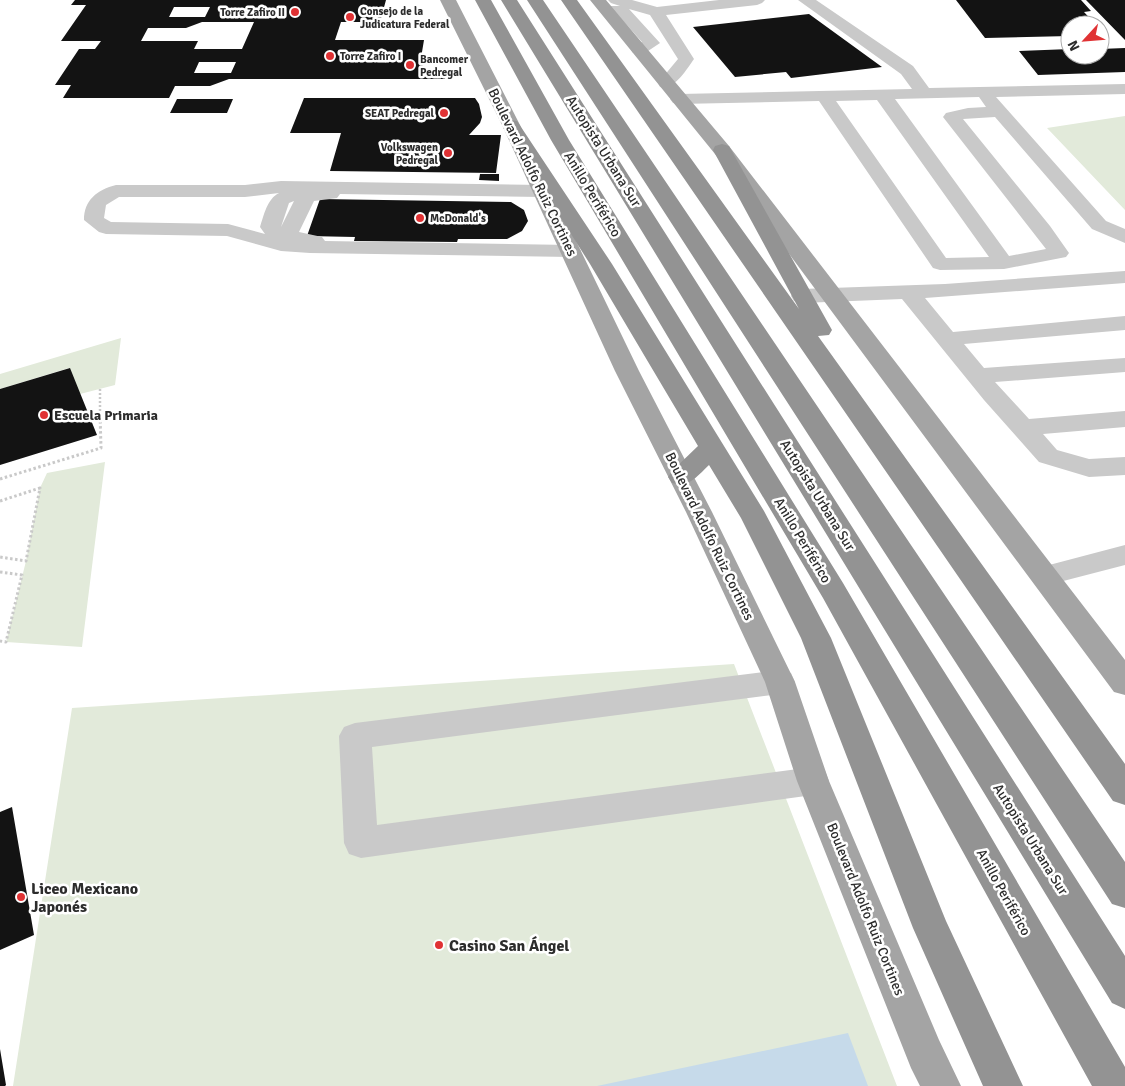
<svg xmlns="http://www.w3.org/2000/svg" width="1125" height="1086" font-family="Signika,sans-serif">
  <rect width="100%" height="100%" fill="#fff"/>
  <path fill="#e2eada" d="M 1125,116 L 1125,210 L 1047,128 Z
    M 121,338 L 115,385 L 80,394 L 69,368 L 0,389 L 0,374 Z
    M 105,462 L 82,647 L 6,642 L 26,561 L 40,488 L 47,473 Z
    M 734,664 L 897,1086 L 13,1086 L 72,708 Z"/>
  <path fill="#c6daea" d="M 848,1033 L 868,1086 L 597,1086 Z"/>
  <path fill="#131313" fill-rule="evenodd" d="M 75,0 L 386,0 L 380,22 L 341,22 L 335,40 L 424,40 L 420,64 L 446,79 L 229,79 L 210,86 L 175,86 L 169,98 L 63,98 L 71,85 L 55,85 L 79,49 L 95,49 L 101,41 L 61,41 L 86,5 L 71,5 ZM 174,7 L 210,7 L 205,17 L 169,17 ZM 202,22 L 254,22 L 242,49 L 194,49 L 198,41 L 141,41 L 148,28 L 186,28 ZM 199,62 L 236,62 L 231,73 L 194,73 Z
    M 956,0 L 1081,0 L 1091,11 L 1084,12 L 1096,25 L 1070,25 L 1070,36 L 985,38 Z
    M 1086,0 L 1125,0 L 1125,40 Z
    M 809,14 L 882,67 L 791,78 L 786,72 L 735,77 L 693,27 Z
    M 1125,48 L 1125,72 L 1038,75 L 1019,51 L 1070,49 L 1070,55 L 1100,55 L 1100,49 Z
    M 304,98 L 475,98 L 479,104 L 482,117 L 480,123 L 469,135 L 501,135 L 496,173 L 330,171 L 341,133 L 290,133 Z
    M 177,99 L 233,99 L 227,113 L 170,113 Z
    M 480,174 L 499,174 L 499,181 L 479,180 Z
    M 320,199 L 511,202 L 524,210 L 528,221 L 522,231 L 507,239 L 458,239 L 457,242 L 354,241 L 355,237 L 307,236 Z
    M 70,368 L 97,435 L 0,465 L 0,389 Z
    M 12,807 L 34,935 L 0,950 L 0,812 Z
    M 0,1049 L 6,1085 L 5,1086 L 0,1086 Z"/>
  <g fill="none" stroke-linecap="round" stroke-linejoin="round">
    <path stroke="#c9c9c9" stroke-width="2.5" stroke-dasharray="2 2" stroke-linecap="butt" d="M 100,389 L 100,414"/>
    <path stroke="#c9c9c9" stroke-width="3" stroke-dasharray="2.5 2.5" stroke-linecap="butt" d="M 0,479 L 101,448 L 100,413
      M 0,501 L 40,488 L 26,561 L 0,557
      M 0,572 L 22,575 L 6,642 L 0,641"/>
    <path fill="#c9c9c9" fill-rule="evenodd" d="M 608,0 L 632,0 L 657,7 L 719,0 L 765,0 L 762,3 L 757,5 L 666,15 L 694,59 C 686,70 675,90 660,87 L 658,83 L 678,59 L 650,15 L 629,9 L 660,43 L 645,53 L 633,53 L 631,50 L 642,42 L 618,15 L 602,12 L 599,9 L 602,6 L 620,6 L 611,3 Z
      M 798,0 L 816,0 L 913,66 L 929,88 L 1125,84 L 1125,94 L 996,97 L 1106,221 L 1125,229 L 1125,243 L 1092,229 L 995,117 L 963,119 L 1050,226 L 1069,253 L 1066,257 L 1004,269 L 940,270 L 933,268 L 819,101 L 679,104 L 673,103 L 670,99 L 673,95 L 679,94 L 912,89 L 901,74 ZM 979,97 L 986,107 L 968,108 L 946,113 L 943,117 L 1046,249 L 1009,256 L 895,99 ZM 877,100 L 989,257 L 946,258 L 836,101 Z
      M 281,181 L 541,185 L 548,187 L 551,191 L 548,195 L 541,197 L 340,194 L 337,198 L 314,201 L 299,232 L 322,237 L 325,241 L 571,245 L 578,247 L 581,251 L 578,255 L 571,257 L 310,253 L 281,251 L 227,236 L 106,234 L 99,232 L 84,220 C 84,200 97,190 116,185 L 245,185 ZM 279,193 C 267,199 264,215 260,227 L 265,234 L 228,224 L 111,222 L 104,218 L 106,205 L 119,197 L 245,197 ZM 294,201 L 281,227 L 289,203 Z
      M 1125,271 L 1125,283 L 925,298 L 953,332 L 1125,316 L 1125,330 L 964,344 L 984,368 L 1125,358 L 1125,372 L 995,382 L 1029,419 L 1125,411 L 1125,427 L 1043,434 L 1057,450 L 1089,459 L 1125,457 L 1125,475 L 1089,477 L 1039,462 L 984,400 L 902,299 L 802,303 L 794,301 L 791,296 L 794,291 L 802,289 L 945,284 Z
      M 1125,545 L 1125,565 L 1044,586 L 1034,583 L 1030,576 L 1034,569 Z
      M 780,670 L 791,673 L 795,682 L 791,691 L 780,694 L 372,747 L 377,825 L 813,767 L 825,771 L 829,781 L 825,791 L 813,795 L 361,858 L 349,854 L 344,843 L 339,736 L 344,727 L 355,723 Z"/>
    <path fill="#a4a4a4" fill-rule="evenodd" d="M 440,0 L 456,0 L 520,125 L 639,371 L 712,512 L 795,682 L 829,781 L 939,1040 L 961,1086 L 920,1086 L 911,1068 L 797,781 L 765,682 L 686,512 L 615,371 L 502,125 Z
      M 590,0 L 606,0 L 729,146 L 1125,660 L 1125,695 L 1114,692 L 715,154 Z"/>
    <path fill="#939393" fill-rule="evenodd" d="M 475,0 L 491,0 L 569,140 L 843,583 L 1125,1067 L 1125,1086 L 1092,1086 L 823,598 L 551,140 Z
      M 501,0 L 517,0 L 1125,956 L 1125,1009 L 1112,1003 Z
      M 527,0 L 543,0 L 1125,862 L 1125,908 L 1112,904 Z
      M 561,0 L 577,0 L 799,309 L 713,150 L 715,146 L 722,144 L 729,146 L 832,330 L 829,335 L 818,336 L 1125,764 L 1125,805 L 1113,801 Z
      M 511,120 L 517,121 L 612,264 L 764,511 L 831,638 L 946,921 L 1023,1086 L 983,1086 L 913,928 L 801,638 L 741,518 L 709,465 C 697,476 690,488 672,483 L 668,477 L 672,471 L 698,446 L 590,264 L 502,125 L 505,121 Z"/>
  </g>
  <g fill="#e03234" stroke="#fff" stroke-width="2">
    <circle cx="295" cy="12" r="5"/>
    <circle cx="350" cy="17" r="5"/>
    <circle cx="330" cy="56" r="5"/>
    <circle cx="410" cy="65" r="5"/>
    <circle cx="444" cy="113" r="5"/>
    <circle cx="448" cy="153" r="5"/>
    <circle cx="420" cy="218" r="5"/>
    <circle cx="44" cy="415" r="5"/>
    <circle cx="21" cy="897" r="5"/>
    <circle cx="439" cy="945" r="5"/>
  </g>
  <g text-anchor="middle" stroke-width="5" stroke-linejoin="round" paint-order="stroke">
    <g font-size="11" font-weight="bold" fill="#2c2c2c" stroke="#fff" text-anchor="start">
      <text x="360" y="15">Consejo de la<tspan x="360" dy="13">Judicatura Federal</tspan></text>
      <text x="285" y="16" text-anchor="end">Torre Zafiro II</text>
      <text x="340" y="60">Torre Zafiro I</text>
      <text x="420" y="63">Bancomer<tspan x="420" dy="13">Pedregal</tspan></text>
      <text x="434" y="117" text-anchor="end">SEAT Pedregal</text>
      <text x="438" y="151" text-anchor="end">Volkswagen<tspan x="438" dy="13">Pedregal</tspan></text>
      <text x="430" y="222">McDonald's</text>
    </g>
    <g font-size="14" fill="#2c2c2c" stroke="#fff">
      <text transform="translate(604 151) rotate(58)" y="5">Autopista Urbana Sur</text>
      <text transform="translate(533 172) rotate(64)" y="5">Boulevard Adolfo Ruiz Cortines</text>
      <text transform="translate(593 194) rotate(59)" y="5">Anillo Periférico</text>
      <text transform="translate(818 495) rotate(58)" y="5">Autopista Urbana Sur</text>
      <text transform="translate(710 536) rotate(64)" y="5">Boulevard Adolfo Ruiz Cortines</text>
      <text transform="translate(803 540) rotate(59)" y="5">Anillo Periférico</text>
      <text transform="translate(1031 839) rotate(58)" y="5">Autopista Urbana Sur</text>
      <text transform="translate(1004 892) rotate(61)" y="5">Anillo Periférico</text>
      <text transform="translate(866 909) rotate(68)" y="5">Boulevard Adolfo Ruiz Cortines</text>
    </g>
    <g font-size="14" font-weight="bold" fill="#2c2c2c" stroke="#fff" text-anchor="start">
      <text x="54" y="420">Escuela Primaria</text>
    </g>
    <g font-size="16" font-weight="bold" fill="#2c2c2c" stroke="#fff" text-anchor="start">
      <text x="31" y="894">Liceo Mexicano<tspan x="31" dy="18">Japonés</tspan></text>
      <text x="449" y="951">Casino San Ángel</text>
    </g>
  </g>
  <g transform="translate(1085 40) rotate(244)"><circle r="24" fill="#ffffff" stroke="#ababab"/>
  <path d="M0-4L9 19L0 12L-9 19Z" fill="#e03234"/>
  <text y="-8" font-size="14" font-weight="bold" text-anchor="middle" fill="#2c2c2c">N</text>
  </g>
</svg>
